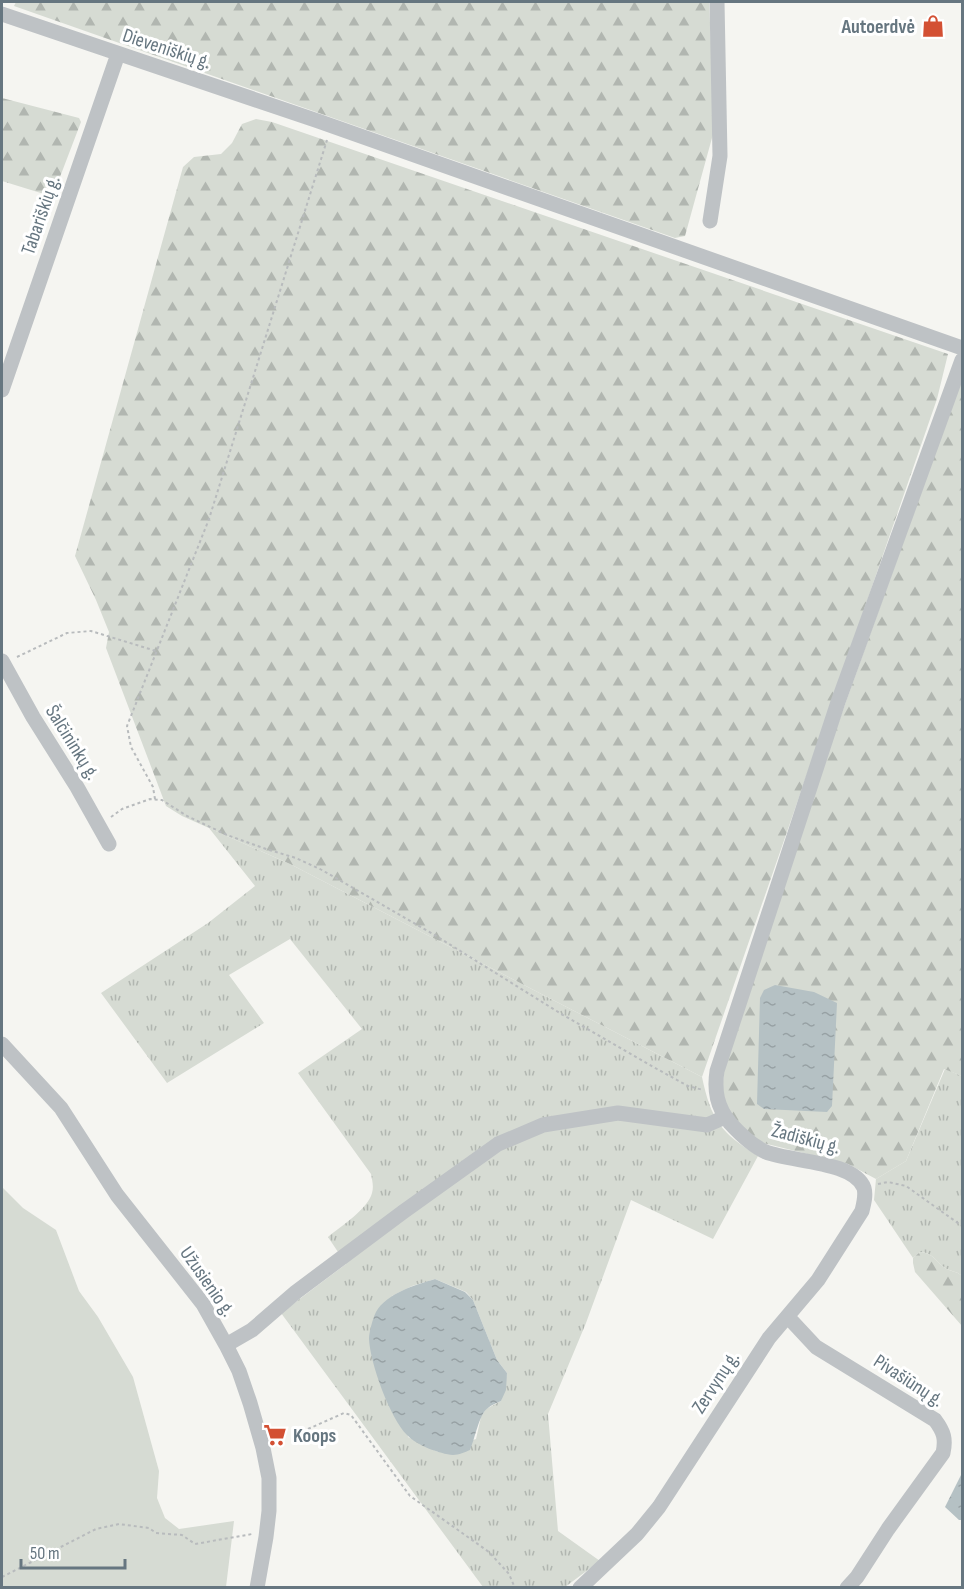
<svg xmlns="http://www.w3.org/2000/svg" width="964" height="1589" font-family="'Sofia Sans Condensed',sans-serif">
  <defs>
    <pattern id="grass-tufts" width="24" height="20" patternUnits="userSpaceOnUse" patternTransform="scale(1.5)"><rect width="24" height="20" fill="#d6dbd3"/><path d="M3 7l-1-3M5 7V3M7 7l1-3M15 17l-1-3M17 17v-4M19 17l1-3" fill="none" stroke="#b1b6b0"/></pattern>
    <pattern id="forest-firs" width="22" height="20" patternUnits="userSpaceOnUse" patternTransform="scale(1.5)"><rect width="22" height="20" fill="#d6dbd3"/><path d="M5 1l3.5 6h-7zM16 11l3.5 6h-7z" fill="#b1b6b0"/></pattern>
    <pattern id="water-ripples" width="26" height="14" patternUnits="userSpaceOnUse" patternTransform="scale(1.5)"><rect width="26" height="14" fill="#b5c1c4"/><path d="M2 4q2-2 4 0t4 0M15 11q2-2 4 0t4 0" fill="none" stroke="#97a1a4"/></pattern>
  </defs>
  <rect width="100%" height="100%" fill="#f5f5f1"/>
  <path fill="url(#grass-tufts)" fill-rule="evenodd" d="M 209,828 L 290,864 L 702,1077 C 711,1120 721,1133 758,1156 L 713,1239 L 631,1200 L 586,1323 L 548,1414 L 558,1531 L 600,1561 L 565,1587 L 483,1587 L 281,1313 L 346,1264 L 328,1237 C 341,1226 368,1209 372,1193 C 374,1186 372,1180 371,1174 L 298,1073 L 362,1029 L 290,939 L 229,975 L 264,1023 L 167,1083 L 101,993 L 208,923 L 255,886 ZM 435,1279 L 466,1292 L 473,1300 L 497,1360 L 507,1373 L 501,1401 L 486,1409 L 481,1417 L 476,1439 L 438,1452 L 408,1437 L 392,1296 L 412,1286 Z
    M 945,1069 L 962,1076 L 962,1276 C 958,1272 954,1272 949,1270 C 937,1265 935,1253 920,1252 L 913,1258 L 874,1200 L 876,1179 L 906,1161 Z"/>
  <path fill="url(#forest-firs)" d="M 16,2 L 709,2 L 715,127 L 685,236 L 675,238 L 14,6 Z
    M 2,98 L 79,118 L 81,122 L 55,190 L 44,194 L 2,181 Z
    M 256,119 L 272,122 L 948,354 L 937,399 L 702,1077 L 290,864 L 182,816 L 166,806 L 106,648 L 109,632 L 96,600 L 75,556 L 183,167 L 194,157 L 221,154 L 232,143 L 242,124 Z
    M 962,378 L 962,1076 L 944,1069 L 906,1161 L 876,1179 L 848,1164 L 763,1143 L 739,1127 L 728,1111 L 722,1095 L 724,1071 L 834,735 Z
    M 920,1252 C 935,1253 937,1265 949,1270 C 954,1272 958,1272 962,1276 L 962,1326 L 915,1272 L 913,1263 L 913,1258 Z"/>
  <path fill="#d6dbd3" d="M 2,1187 L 23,1208 L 56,1230 L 79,1291 L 98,1317 L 133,1377 L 159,1471 L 157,1498 L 165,1518 L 179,1529 L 234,1521 L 226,1587 L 2,1587 Z"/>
  <path fill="url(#water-ripples)" d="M 775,985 L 814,992 L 837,1003 L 832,1106 L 827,1112 L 764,1109 L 757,1104 L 760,998 L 764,990 Z
    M 435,1279 L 465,1292 L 473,1300 L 497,1360 L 507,1373 L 506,1390 L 501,1401 C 497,1403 491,1405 488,1408 C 479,1414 475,1439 470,1450 C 465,1452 459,1455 453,1455 C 440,1454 416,1445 407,1435 C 390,1418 370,1363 369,1339 C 369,1332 373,1318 376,1312 C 387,1293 415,1285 435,1279 Z
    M 962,1473 L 962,1520 L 959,1520 L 945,1507 Z"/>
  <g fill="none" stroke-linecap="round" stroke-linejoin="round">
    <path stroke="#b8bbbd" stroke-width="2" stroke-dasharray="3 3" stroke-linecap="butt" d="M 17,657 L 67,633 L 91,631 L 156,651
      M 155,799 L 153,787 L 131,747 L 127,726 L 209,519 L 327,140
      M 111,817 L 122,809 L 150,799 L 162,800 L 187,816 L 227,835 L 266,849 L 296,858 L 320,869 L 433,934 L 563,1015 L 657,1069 L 688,1086 L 703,1090
      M 878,1184 L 888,1182 L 906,1186 L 962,1226
      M 308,1429 L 344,1413 L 351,1415 L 410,1496 L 489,1552 L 509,1574 L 515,1588
      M 2,1577 L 96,1529 L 119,1524 L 149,1528 L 156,1533 L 182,1535 L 195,1544 L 252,1534"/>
    <path stroke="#bec2c5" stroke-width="15" d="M 2,14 L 318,121 L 962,348
      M 710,221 L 720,156 L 717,2
      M 2,390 L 118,54
      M 2,661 L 33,717 L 77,787 L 109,844
      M 2,1044 L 61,1108 L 117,1195 L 203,1304 L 226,1345 L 239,1371 L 250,1403 L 263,1448 L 269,1478 L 269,1511 L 266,1537 L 257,1588
      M 788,1317 L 816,1347 L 935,1420 C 944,1432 946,1439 943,1453 L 888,1529 L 857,1577 L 847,1588
      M 226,1345 L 252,1330 L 296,1292 L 403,1212 L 498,1144 L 543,1125 L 618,1113 L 707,1125 L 725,1117
      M 580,1588 L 637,1534 L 659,1507 L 769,1338 L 818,1280 L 862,1211 C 864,1203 866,1195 864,1188 C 854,1161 791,1162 766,1152 C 752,1146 740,1134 730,1123 C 717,1107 714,1091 717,1071 L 838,702 L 962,360"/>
  </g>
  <defs>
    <g id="shop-bare" transform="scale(1.8)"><path d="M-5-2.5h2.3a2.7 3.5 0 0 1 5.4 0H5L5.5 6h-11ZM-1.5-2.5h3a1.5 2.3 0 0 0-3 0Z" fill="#d35033" stroke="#fff" stroke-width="2.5" paint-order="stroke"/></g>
    <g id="supermarket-bare" transform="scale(1.8)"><path d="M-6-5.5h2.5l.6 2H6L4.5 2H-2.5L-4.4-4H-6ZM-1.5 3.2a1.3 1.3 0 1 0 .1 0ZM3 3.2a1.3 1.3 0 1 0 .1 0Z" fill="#d35033" stroke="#fff" stroke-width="2.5" paint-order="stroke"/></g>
  </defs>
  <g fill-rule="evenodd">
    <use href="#shop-bare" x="933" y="26"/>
    <use href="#supermarket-bare" x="275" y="1435"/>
  </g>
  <g text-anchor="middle" stroke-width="6" stroke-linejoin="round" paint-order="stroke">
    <g font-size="20" font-weight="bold" fill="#667680" stroke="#fff" text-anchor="end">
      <text x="915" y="33">Autoerdvė</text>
      <text x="293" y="1442" text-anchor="start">Koops</text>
    </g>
    <g font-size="20" fill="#667680" stroke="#fff">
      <text transform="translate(167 48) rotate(18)" y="7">Dieveniškių g.</text>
      <text transform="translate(40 215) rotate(-71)" y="7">Tabariškių g.</text>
      <text transform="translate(73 742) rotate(58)" y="7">Šalčininkų g.</text>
      <text transform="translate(806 1138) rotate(15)" y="7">Žadiškių g.</text>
      <text transform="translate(208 1281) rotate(55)" y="7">Užusienio g.</text>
      <text transform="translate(909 1380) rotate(33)" y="7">Pivašiūnų g.</text>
      <text transform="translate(715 1382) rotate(-57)" y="7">Zervynų g.</text>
    </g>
  </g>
  <rect width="964" height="1589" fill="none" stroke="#667680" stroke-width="6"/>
  <path d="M21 1559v9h104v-9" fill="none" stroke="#667680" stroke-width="3"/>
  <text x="30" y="1559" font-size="18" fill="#667680" stroke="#ffffff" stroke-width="4.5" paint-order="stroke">50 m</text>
</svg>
